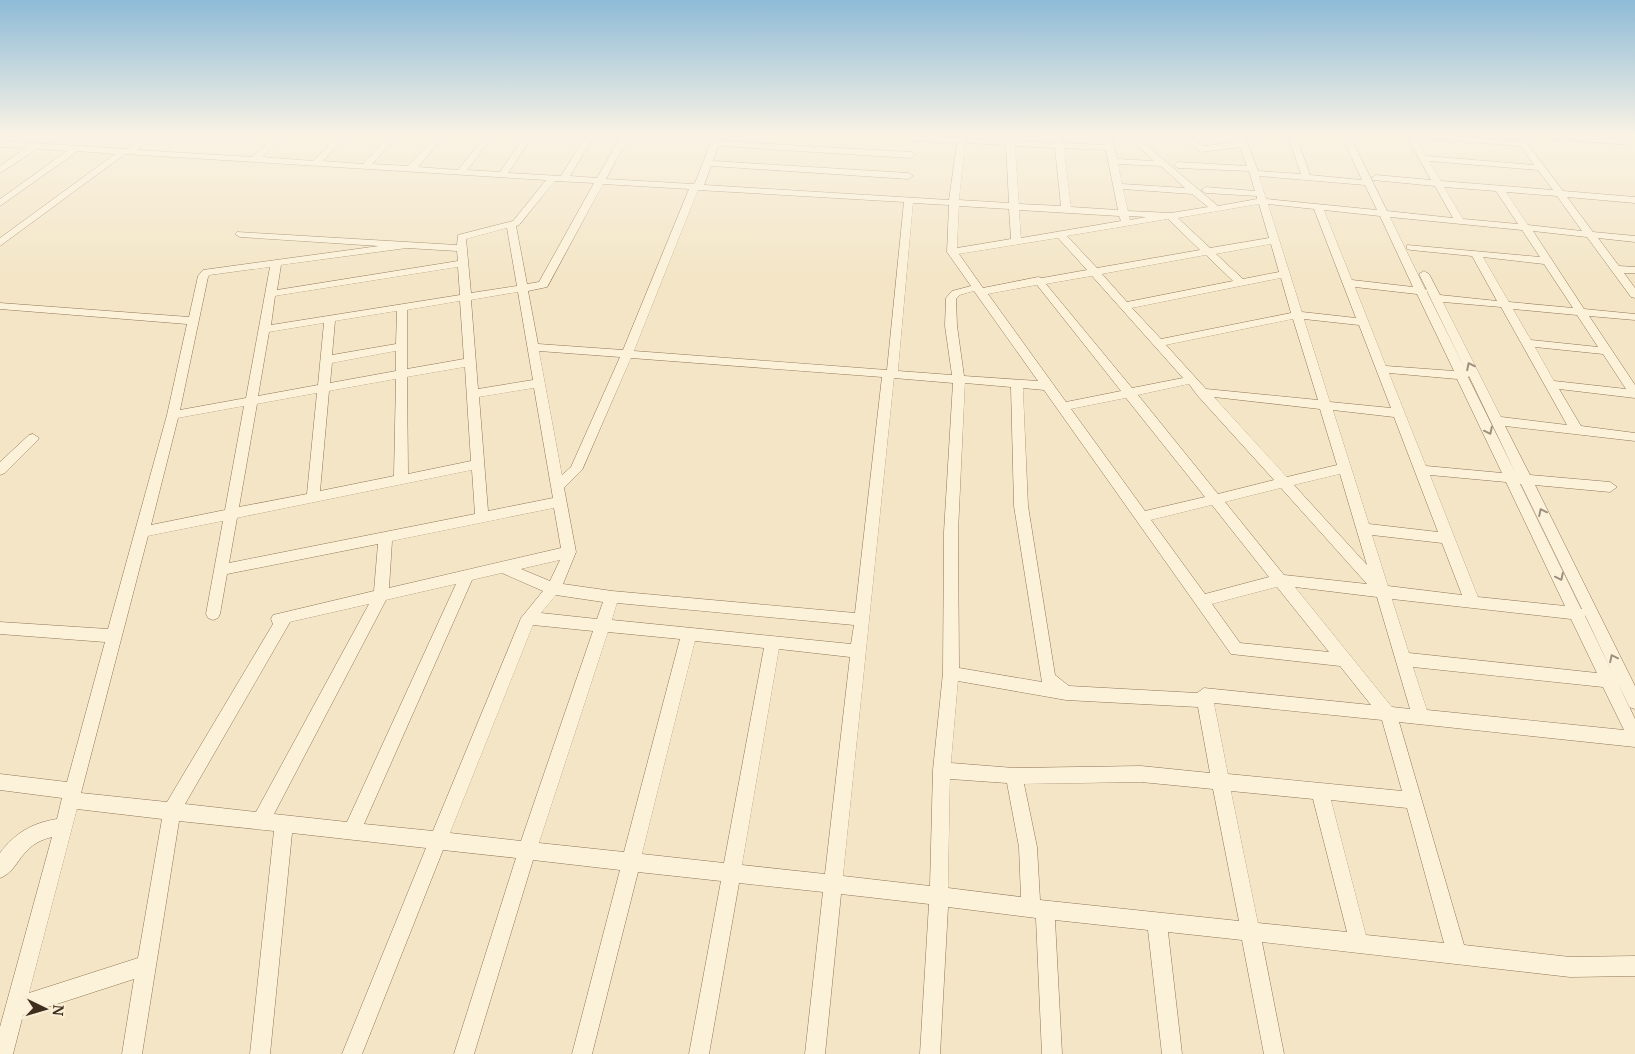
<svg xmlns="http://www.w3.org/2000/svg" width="1635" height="1054" font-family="Merriweather,serif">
  <rect width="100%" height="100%" fill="#f3e5c5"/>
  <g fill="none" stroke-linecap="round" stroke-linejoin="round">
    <g stroke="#917658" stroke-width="1">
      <path id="minor" d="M 147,134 L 156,134 L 137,150 L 252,157 L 278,134 L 287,134 L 262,157 L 313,161 L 340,134 L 349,134 L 323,161 L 363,164 L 390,134 L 399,134 L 372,164 L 408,166 L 438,134 L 446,134 L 418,167 L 458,170 L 487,134 L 495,134 L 467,170 L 500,172 L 526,134 L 534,134 L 508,173 L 561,176 L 587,134 L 595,134 L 570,176 L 597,178 L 622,134 L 630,134 L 606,179 L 693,184 L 695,183 L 714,134 L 722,134 L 720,141 L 911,152 L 915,155 L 911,158 L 718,146 L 713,161 L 908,173 L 913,176 L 908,179 L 711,166 L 704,185 L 949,200 L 957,143 L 912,141 L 908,138 L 909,136 L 957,138 L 958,134 L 966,134 L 966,138 L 1006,140 L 1007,134 L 1013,134 L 1015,141 L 1055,143 L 1054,134 L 1062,134 L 1063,143 L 1105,145 L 1103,134 L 1111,134 L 1117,159 L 1154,161 L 1124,134 L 1133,134 L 1218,206 L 1257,199 L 1257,196 L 1206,193 L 1201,190 L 1206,187 L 1255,191 L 1249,171 L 1178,168 L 1174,165 L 1178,162 L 1247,166 L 1240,147 L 1201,152 L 1178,134 L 1187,134 L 1203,146 L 1239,142 L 1236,134 L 1244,134 L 1258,171 L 1301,174 L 1287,134 L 1295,134 L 1310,175 L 1362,180 L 1341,134 L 1349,134 L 1387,211 L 1453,218 L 1435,186 L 1373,180 L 1371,178 L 1376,175 L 1431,180 L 1407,137 L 1394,134 L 1428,134 L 1517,141 L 1512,134 L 1520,134 L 1563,191 L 1635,197 L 1635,203 L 1567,197 L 1593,232 L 1635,236 L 1635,242 L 1598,238 L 1619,266 L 1635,267 L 1635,273 L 1624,273 L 1635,288 L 1635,298 L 1631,297 L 1587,237 L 1533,231 L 1584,309 L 1635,314 L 1635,320 L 1589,316 L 1635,385 L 1635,398 L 1559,389 L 1581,426 L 1635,433 L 1635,441 L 1505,426 L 1530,475 L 1610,482 L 1617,487 L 1610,492 L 1535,485 L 1635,686 L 1635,709 L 1629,707 L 1617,681 L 1635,719 L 1635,747 L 1399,722 L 1464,945 L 1570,957 L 1635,956 L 1635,976 L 1570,977 L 1262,942 L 1284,1054 L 1264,1054 L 1242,940 L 1168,932 L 1182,1054 L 1162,1054 L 1148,930 L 1055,920 L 1062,1054 L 1042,1054 L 1036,918 L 948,907 L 940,1054 L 920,1054 L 929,904 L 841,894 L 825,1054 L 805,1054 L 823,892 L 739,883 L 709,1054 L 689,1054 L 721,881 L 638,872 L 592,1054 L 572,1054 L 620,870 L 533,860 L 474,1054 L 454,1054 L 516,858 L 443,850 L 362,1054 L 342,1054 L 426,848 L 292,833 L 270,1054 L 250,1054 L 274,831 L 179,821 L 142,1054 L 122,1054 L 134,979 L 23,1015 L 13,1054 L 0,1054 L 0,1027 L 52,837 C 18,845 21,870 0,878 L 0,853 C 15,833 32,823 57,819 L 62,798 L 0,790 L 0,774 L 67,782 L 105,642 L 0,634 L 0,622 L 108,629 L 167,415 L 187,324 L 0,309 L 0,303 L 189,317 L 198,276 L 203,270 L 379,246 L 240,237 L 235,234 L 237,232 L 457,245 L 458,235 L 513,221 L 546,180 L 125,154 L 0,246 L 0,238 L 115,154 L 78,151 L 0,206 L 0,199 L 67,151 L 37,149 L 0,173 L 0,166 L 26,148 L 0,147 L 0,141 L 127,149 ZM 1416,138 L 1521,146 L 1534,165 L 1426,156 ZM 965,143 L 1006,145 L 1009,203 L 959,200 ZM 1015,146 L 1055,148 L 1061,206 L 1019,204 ZM 1064,148 L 1106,150 L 1118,210 L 1071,207 ZM 1429,161 L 1538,170 L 1553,190 L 1441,181 ZM 1118,164 L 1161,166 L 1185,188 L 1122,184 ZM 1259,176 L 1365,185 L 1377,210 L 1266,199 ZM 555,181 L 594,183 L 539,282 L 527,284 L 516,226 L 519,225 ZM 603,184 L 689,189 L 623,350 L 538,344 L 528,291 L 547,287 ZM 1444,187 L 1496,191 L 1518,224 L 1463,219 ZM 1123,189 L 1192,194 L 1208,207 L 1171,213 L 1128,211 ZM 698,190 L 904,202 L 887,370 L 634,351 ZM 1506,192 L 1557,196 L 1582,231 L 1528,225 ZM 913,203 L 949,205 L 947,252 L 971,286 L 952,291 L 946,298 L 945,326 L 952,375 L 898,371 ZM 1259,204 L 1269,238 L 1210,248 L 1178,218 ZM 1268,204 L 1314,209 L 1356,318 L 1302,312 ZM 959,206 L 1009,209 L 1011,239 L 957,248 ZM 1019,210 L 1119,216 L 1121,221 L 1021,238 ZM 1324,210 L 1380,216 L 1413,287 L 1352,280 ZM 1129,216 L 1146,217 L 1130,220 ZM 1390,217 L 1522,230 L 1540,257 L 1407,245 L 1407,249 L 1411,250 L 1472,256 L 1497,301 L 1440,295 L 1429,274 L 1424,271 L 1419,274 L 1427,290 L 1425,289 ZM 1168,219 L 1200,250 L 1097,268 L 1067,236 ZM 507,228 L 517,286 L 471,293 L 466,239 ZM 1058,238 L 1087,270 L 1042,278 L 1038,277 L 983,288 L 959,254 ZM 1271,244 L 1279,272 L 1243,279 L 1216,254 ZM 407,248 L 457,251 L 458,261 L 277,290 L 281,265 ZM 1206,255 L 1233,281 L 1127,302 L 1102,274 ZM 1483,257 L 1544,264 L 1573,308 L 1509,302 ZM 270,267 L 246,398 L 180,410 L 208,277 L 210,275 ZM 458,267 L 460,295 L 271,325 L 275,296 ZM 1092,276 L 1183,378 L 1132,388 L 1046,284 ZM 1281,278 L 1291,313 L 1161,339 L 1132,308 ZM 1037,285 L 1121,391 L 1066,402 L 988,294 ZM 1355,287 L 1417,294 L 1454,371 L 1386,366 ZM 974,291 L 1038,381 L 964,376 L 957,326 L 956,299 L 960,295 ZM 1427,291 L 1467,373 L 1427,292 ZM 518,292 L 533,380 L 478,389 L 471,300 ZM 460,301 L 464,359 L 407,369 L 407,310 ZM 1443,302 L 1501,307 L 1567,425 L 1501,417 ZM 1513,309 L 1577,315 L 1598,347 L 1531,340 ZM 397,311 L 396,344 L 332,355 L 335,321 ZM 1293,319 L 1318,400 L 1206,389 L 1166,345 ZM 1304,319 L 1359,325 L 1391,408 L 1330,402 ZM 324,323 L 318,385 L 258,396 L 269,332 ZM 1535,347 L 1603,354 L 1626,389 L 1554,381 ZM 396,351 L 396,371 L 330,383 L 332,363 ZM 539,351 L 620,357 L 571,467 L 562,475 ZM 631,358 L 882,377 L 855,613 L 612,591 L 563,584 L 576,552 L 564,488 L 582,470 ZM 465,367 L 471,461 L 408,474 L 407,377 ZM 1389,373 L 1457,379 L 1502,473 L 1426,466 ZM 1469,376 L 1516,474 L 1468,377 ZM 894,378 L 953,383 L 944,532 L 943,673 L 933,770 L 930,886 L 843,876 ZM 396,379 L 394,476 L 320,491 L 329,391 ZM 965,383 L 1011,387 L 1014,506 L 1042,682 L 959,668 L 958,532 ZM 1189,384 L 1197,395 L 1274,480 L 1218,494 L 1138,395 ZM 534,388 L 553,498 L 488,511 L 479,397 ZM 1023,388 L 1044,390 L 1231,654 L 1340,666 L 1371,705 L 1204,688 L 1197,693 L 1069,686 L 1055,675 L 1028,506 ZM 317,393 L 307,494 L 239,507 L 257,404 ZM 1214,397 L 1320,409 L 1337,465 L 1287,477 ZM 1126,398 L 1205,497 L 1145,511 L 1071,409 ZM 244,406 L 225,510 L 151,525 L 178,418 ZM 1333,410 L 1394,417 L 1438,532 L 1369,524 ZM 472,470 L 475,514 L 229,563 L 237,518 ZM 1340,474 L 1367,565 L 1294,485 ZM 1430,475 L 1506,482 L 1565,606 L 1478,597 ZM 1520,484 L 1521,484 L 1582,609 L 1581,609 ZM 1281,488 L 1367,584 L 1284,575 L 1225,502 ZM 1212,505 L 1269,577 L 1205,594 L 1151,520 ZM 554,508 L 561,548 L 389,588 L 392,541 ZM 223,521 L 206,614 L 208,618 L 213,620 L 218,618 L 220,614 L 227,574 L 378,544 L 374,591 L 273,615 L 271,619 L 273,624 L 167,802 L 81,793 L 148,536 ZM 1372,535 L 1442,543 L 1462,595 L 1388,586 ZM 560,560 L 550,581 L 521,569 ZM 502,573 L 543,591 L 521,618 L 433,831 L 364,824 L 472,580 ZM 456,584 L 347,822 L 274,814 L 386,600 ZM 1277,587 L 1329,652 L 1240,643 L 1212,604 ZM 1295,587 L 1377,597 L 1410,709 L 1392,707 ZM 556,595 L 603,602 L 597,619 L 541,613 ZM 1392,599 L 1571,619 L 1597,673 L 1409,653 ZM 617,603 L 854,625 L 851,644 L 612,620 ZM 369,604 L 256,812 L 185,804 L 290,622 ZM 1585,615 L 1614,676 L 1585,616 ZM 533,625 L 593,631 L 521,841 L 450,833 ZM 608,632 L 680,639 L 624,852 L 539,843 ZM 695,641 L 764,648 L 724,863 L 642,854 ZM 779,649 L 850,657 L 825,874 L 742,865 ZM 1413,667 L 1603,687 L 1624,730 L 1427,710 ZM 958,681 L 1066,700 L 1198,707 L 1210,773 L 1141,766 L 1014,768 L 951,763 ZM 1214,703 L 1382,720 L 1402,791 L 1228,774 ZM 950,779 L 1007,783 L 1019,847 L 1021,897 L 948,888 ZM 1141,782 L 1213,789 L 1239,921 L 1040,900 L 1037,847 L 1024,784 ZM 1231,791 L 1313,799 L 1347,932 L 1258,923 ZM 1331,800 L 1407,808 L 1444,943 L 1366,935 ZM 77,809 L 162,819 L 138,958 L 29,993 Z
        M 1528,134 L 1561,134 L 1629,139 L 1633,142 L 1629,145 L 1532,137 Z
        M 33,434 L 39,438 L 37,441 L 5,473 L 0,475 L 0,462 L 29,435 Z"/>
    </g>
    <use href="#minor" fill="#fcf2da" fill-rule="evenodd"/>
  </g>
  <defs><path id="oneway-chevron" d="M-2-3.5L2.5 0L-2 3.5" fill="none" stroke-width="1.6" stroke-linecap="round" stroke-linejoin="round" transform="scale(1.25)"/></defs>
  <g stroke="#9e907c">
    <use href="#oneway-chevron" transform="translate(1470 366) rotate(-116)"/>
    <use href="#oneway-chevron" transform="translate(1489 431) rotate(64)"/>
    <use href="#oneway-chevron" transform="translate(1542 512) rotate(-116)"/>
    <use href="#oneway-chevron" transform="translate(1560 577) rotate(64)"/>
    <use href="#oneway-chevron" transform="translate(1613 658) rotate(-116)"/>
  </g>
  <linearGradient id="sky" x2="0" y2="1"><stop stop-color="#8ebbd7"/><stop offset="0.48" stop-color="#faf3e5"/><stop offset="1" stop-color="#faf3e5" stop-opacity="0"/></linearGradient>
  <rect width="1635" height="281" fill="url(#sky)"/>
  <g transform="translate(45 1009) rotate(95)" stroke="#f9efd6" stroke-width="4" paint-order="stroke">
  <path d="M0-4L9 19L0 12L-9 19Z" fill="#3f2e1e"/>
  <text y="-8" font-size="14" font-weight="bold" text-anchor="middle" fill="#3f2e1e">N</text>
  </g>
</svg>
